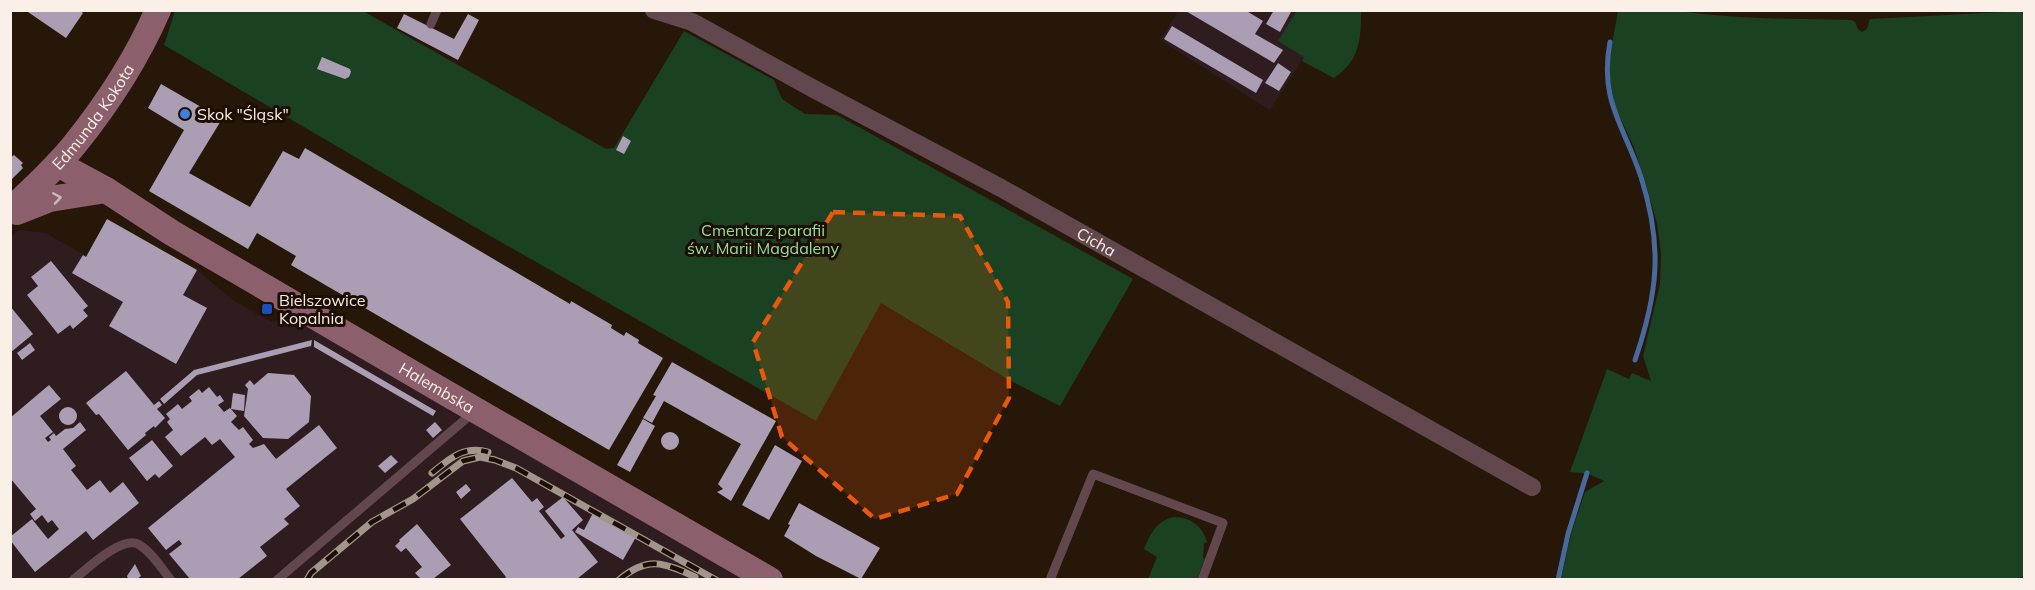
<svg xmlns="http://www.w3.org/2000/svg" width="2035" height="590" font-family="Mulish,sans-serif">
  <rect width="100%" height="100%" fill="#261709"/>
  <path fill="#2e1c1f" d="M 1178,11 L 1296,11 L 1304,57 L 1270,110 L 1160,40 Z
    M 107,219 L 197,270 L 234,301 L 272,322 L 296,316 L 748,580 L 11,580 L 11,237 L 18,230 L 46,233 L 86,256 Z"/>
  <path fill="#1a4222" d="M 175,11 L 363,11 L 606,149 L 614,148 L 684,31 L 774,80 L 782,99 L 805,114 L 837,115 L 1133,279 L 1060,406 L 1011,381 L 881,303 L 816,421 L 478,229 L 164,45 Z
    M 1294,11 L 1361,11 C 1361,40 1360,60 1334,78 L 1302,61 L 1304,57 L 1278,41 L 1296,12 Z
    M 1677,11 C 1735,19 1793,19 1852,20 L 1855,22 L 1858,29 L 1862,32 L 1867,29 L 1870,19 L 2024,11 L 2024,579 L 1561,579 L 1571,534 L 1585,492 L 1604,481 L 1589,474 L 1570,472 L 1607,369 L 1629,379 L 1632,373 L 1651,381 L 1643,356 L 1660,284 L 1661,253 L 1657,223 L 1643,175 L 1634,147 L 1615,107 L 1610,81 L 1610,55 L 1618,11 Z
    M 1174,517 C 1191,517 1202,526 1207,542 L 1204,543 L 1203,558 L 1205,559 L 1197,579 L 1148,579 L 1157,557 L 1144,549 C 1151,533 1156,521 1174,517 Z"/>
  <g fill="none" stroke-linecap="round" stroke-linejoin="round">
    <path stroke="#47699c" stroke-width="5" d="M 1610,42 C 1599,101 1624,125 1641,177 C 1663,246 1658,293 1635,360
      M 1558,580 L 1568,534 L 1587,473"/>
  </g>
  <path fill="#ab9eb4" d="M 25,10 L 79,10 L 83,13 L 66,38 Z
    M 1184,10 L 1245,10 L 1263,21 L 1255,34 L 1283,50 L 1274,63 Z
    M 1274,10 L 1288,10 L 1291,12 L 1280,32 L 1266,24 Z
    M 404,14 L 454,39 L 468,14 L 479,20 L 458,60 L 397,28 Z
    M 1172,26 L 1263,80 L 1256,93 L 1164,39 Z
    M 322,57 L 350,69 L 351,72 L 349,77 L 345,79 L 317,69 Z
    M 1278,63 L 1291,72 L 1279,91 L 1265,83 Z
    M 161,84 L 222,119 L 189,173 L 250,207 L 283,151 L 299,159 L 305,148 L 570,304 L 571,301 L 612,325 L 611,328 L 624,336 L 626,332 L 639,340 L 638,343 L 663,358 L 609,450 L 291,265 L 296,256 L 257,233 L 248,249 L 149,191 L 184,130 L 148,108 Z
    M 623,136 L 631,141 L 624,154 L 616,150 Z
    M 14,155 L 23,163 L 21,165 L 23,168 L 12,179 L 10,158 Z
    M 107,219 L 197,270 L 183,295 L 207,308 L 176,364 L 109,326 L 123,302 L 72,273 L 83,255 L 86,257 Z
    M 51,261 L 88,306 L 83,310 L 88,316 L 73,329 L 70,325 L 58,334 L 27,295 L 38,286 L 31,277 Z
    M 10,306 L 33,334 L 10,353 Z
    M 312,340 L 311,346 L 197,375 L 164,404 L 160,399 L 194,370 Z
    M 314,340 L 436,411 L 433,416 L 314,347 Z
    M 30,343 L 35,350 L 22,360 L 17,353 Z
    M 672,362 L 776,421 L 731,501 L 717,492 L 723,489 L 718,484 L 741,444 L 664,401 L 652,423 L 643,418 L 656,396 L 653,395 Z
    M 126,371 L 154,405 L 159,401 L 162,405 L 157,409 L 165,418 L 155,428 L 154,426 L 145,433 L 146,435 L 128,450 L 99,414 L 96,415 L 86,403 Z
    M 268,373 L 294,375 L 311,396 L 309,422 L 288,439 L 263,438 L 244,416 L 248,389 L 245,385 L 250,380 L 254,385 Z
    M 49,385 L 61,399 L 40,416 L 53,432 L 45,438 L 48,442 L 51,440 L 49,437 L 54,433 L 56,436 L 65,429 L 73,428 L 80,422 L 86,430 L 63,449 L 76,466 L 71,470 L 87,490 L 100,480 L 110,493 L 123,482 L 139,503 L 93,540 L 86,531 L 35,572 L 10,540 L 10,537 L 32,519 L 48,539 L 59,529 L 52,520 L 48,523 L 42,515 L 35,521 L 30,514 L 36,509 L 10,478 L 10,418 Z
    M 209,387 L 217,397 L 220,395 L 224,401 L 218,405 L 224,412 L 230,408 L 237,416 L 231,422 L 239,430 L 243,427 L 253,440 L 249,444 L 253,448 L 264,444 L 276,459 L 319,425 L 337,448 L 286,489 L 300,506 L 284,519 L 289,524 L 260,547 L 267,556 L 238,579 L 190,579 L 169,554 L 182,544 L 179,540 L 166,550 L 148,528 L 235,457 L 220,439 L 212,445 L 205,437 L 181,456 L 165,437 L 173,430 L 167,422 L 170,419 L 166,414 L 178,404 L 182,409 L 192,401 L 189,397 L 199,389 L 202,393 Z
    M 233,393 L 245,395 L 244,411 L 231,409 Z
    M59 416a9 9 0 1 1 18 0a9 9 0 1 1-18 0Z
    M 643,419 L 655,426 L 630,472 L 617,465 Z
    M 435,422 L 442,430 L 433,438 L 426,430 Z
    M661 441a9 9 0 1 1 18 0a9 9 0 1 1-18 0Z
    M 152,440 L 173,466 L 159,478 L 155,474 L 147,481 L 129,458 Z
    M 775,445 L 802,461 L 769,520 L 742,505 Z
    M 391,455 L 398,462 L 385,473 L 378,466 Z
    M 512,478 L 532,502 L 537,498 L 544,507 L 539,511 L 561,539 L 565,536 L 545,511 L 563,497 L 583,520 L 572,530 L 598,562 L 577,579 L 504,579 L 506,577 L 460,519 Z
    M 466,484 L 471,490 L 461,499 L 456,492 Z
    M 799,503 L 880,548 L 861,579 L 816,556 L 784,536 L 790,525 L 788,524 Z
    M 593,513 L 636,537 L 623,560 L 575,532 L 578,527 L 584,530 Z
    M 417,524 L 451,565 L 433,579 L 421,579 L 415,573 L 422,567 L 406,548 L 401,552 L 395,546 L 400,541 L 399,540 Z
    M 135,564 L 141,576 L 137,579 L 128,579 L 127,576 Z"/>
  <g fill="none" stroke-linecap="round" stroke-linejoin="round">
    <path stroke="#63474f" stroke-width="9" d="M 431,24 L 437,10
      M 73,580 C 87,569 121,536 138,544 C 151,551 162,569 171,580
      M 277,580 L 468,417 L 471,410
      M 1050,580 L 1093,474 L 1223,523 L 1202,580"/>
    <path stroke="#63474f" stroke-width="18" id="s1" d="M 654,10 L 692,22 L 812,88 L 1001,188 L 1532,487"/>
    <g stroke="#8c5f6c" stroke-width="26">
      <path id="s2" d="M 58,164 L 106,190 L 172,233 L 446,393 L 770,580"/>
      <path id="s3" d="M 10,211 C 32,189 56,168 75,144 C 108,103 137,58 158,10"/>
      <path d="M 17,212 L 50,199 L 106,190"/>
    </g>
    <g stroke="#a2958a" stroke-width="7">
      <path id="rail" d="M 432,473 C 449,459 464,445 488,452
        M 307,580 L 311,573 L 372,522 L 413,499 L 463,461 L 480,457 L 495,460 L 516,468 L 716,580
        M 619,580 C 647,556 664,562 695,577"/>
    </g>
    <use href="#rail" stroke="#1c0e03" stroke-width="4.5" stroke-dasharray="14" stroke-linecap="butt"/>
  </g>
  <defs><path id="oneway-chevron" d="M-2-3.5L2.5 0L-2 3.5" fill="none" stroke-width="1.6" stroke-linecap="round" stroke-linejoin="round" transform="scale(1.5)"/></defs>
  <use stroke="#cfb6b6" href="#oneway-chevron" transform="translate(57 198) rotate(-9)"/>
  <path fill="#e8590c" fill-opacity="0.2" stroke="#e8590c" stroke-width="4.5" stroke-dasharray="12 8" stroke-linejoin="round" d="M 833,212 L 960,216 L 1008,302 L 1009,398 L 957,494 L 875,519 L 782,437 L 753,342 Z"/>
  <circle fill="#3f7fe0" stroke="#1c0e03" stroke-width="2" cx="185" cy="114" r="6"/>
  <rect fill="#1a4fb4" stroke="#1c0e03" stroke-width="2" x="261" y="303" width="12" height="12" rx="3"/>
  <g text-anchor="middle" stroke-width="6" stroke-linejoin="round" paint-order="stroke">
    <g font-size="16" fill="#fbf0e7" stroke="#1c0e03" text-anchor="start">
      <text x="197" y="120">Skok "Śląsk"</text>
      <text x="279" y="306">Bielszowice<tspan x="279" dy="18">Kopalnia</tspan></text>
    </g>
    <g font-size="16" fill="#fbf0e7" stroke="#1c0e03">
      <text dy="6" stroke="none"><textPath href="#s3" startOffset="126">Edmunda Kokota</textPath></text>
      <text dy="6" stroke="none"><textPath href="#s1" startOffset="500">Cicha</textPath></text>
      <text dy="6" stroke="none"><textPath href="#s2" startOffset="440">Halembska</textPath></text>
    </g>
    <g font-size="16" fill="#92e09e" stroke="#1c0e03">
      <text x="763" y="236">Cmentarz parafii<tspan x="763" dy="18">św. Marii Magdaleny</tspan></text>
    </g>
  </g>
  <rect width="2035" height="590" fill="none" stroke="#fbf0e7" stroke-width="24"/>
</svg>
